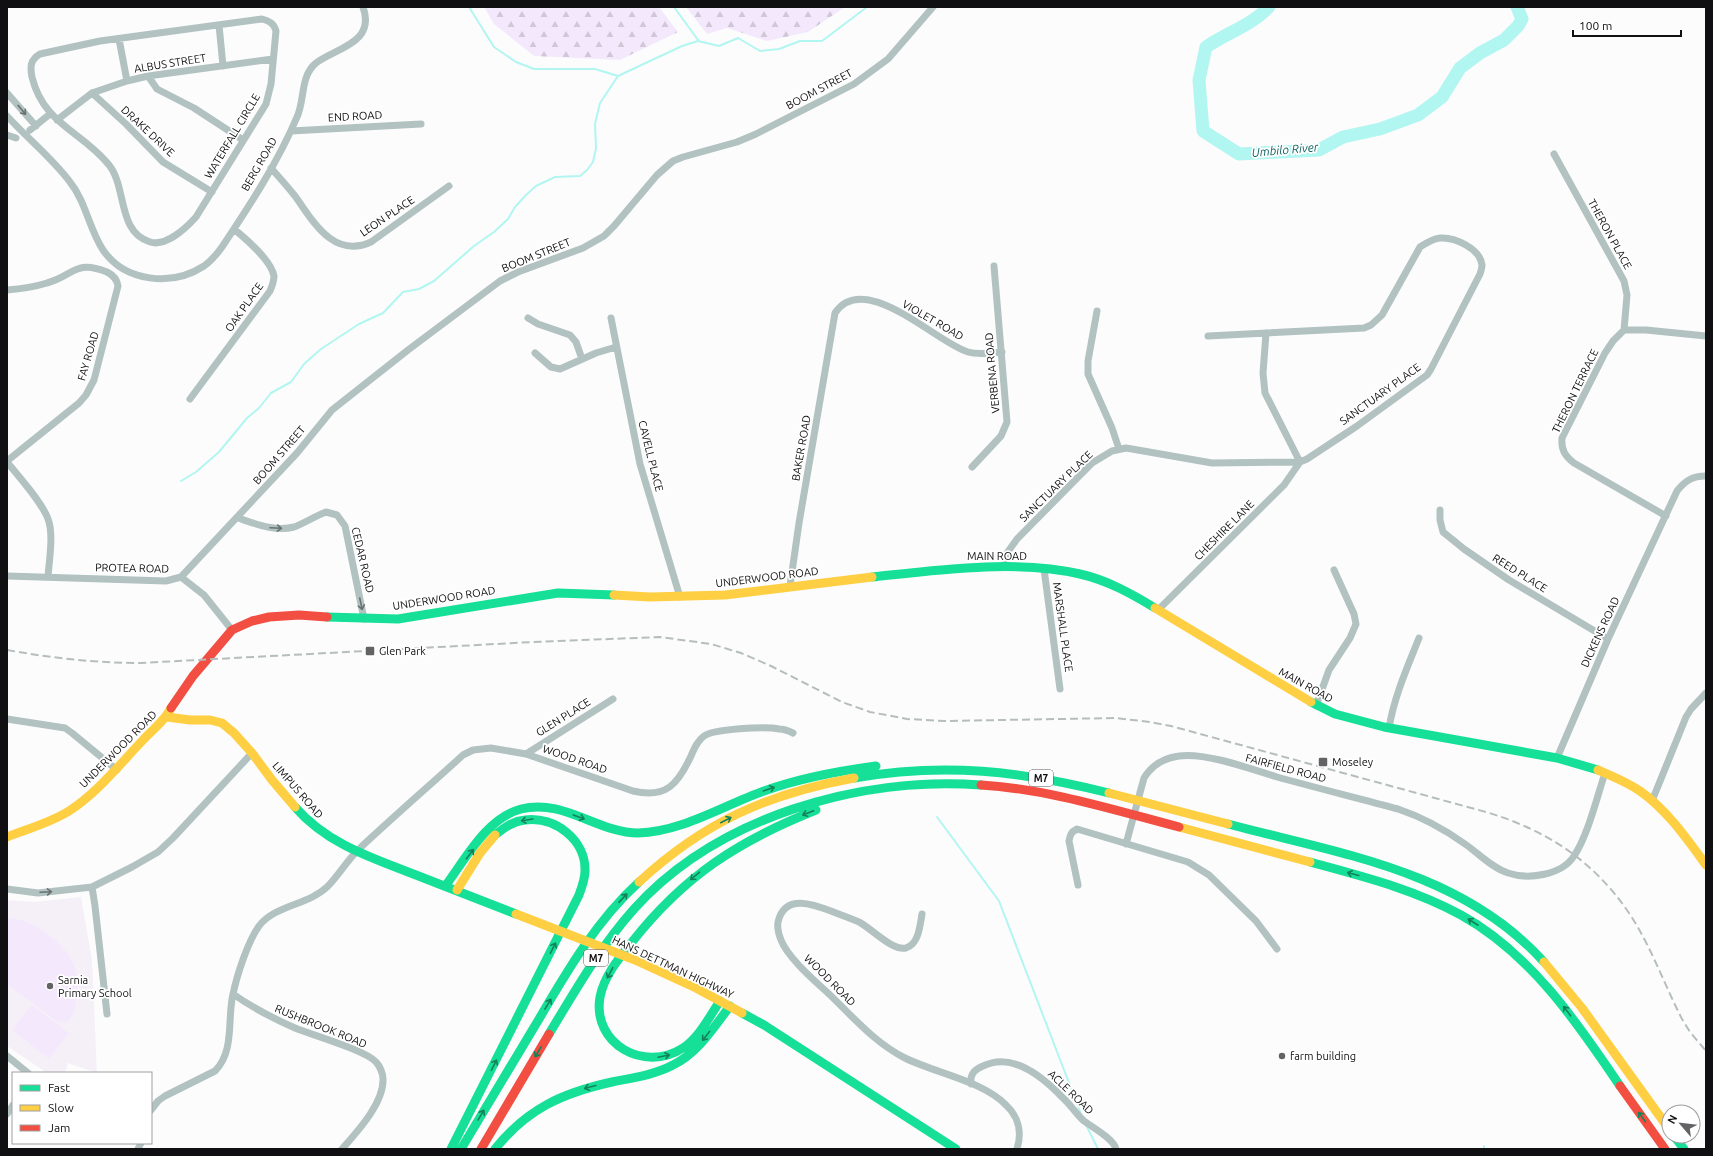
<svg xmlns="http://www.w3.org/2000/svg" width="1713" height="1156" font-family="Ubuntu,sans-serif">
  <defs>
    <pattern id="forest-firs" width="22" height="20" patternUnits="userSpaceOnUse"><rect width="22" height="20" fill="#f4e9fc"/><path d="M5 1l3.5 6h-7zM16 11l3.5 6h-7z" fill="#d0c7d7"/></pattern>
  </defs>
  <rect width="100%" height="100%" fill="#fdfcfd"/>
  <path fill="#f5f0f8" d="M 81,897 L 92,960 L 97,1073 L 68,1063 L 65,1073 L 57,1072 L 47,1073 L 7,1046 L 7,900 L 34,902 Z"/>
  <path fill="url(#forest-firs)" d="M 484,7 L 659,7 L 678,32 L 620,60 L 534,56 L 494,24 Z
    M 686,7 L 845,7 L 808,32 L 767,41 L 727,28 L 707,34 Z"/>
  <path fill="#f4e9fc" d="M 7,918 C 28,916 66,943 73,963 C 78,975 78,987 76,1000 C 75,1008 74,1017 66,1022 L 60,1022 L 55,1020 L 7,984 Z
    M 32,1005 L 69,1033 L 49,1059 L 12,1030 Z"/>
  <g fill="none" stroke-linecap="round" stroke-linejoin="round">
    <path stroke="#b1f6f0" stroke-width="2" d="M 469,7 L 494,47 L 516,62 L 534,69 L 595,69 L 618,76
      M 674,7 L 698,40
      M 181,481 L 196,472 L 219,452 L 247,418 L 259,408 L 271,393 L 291,382 L 304,364 L 321,349 L 359,324 L 383,313 L 403,292 L 419,289 L 434,281 L 474,246 L 494,232 L 508,219 L 515,207 L 526,195 L 536,186 L 555,177 L 580,176 L 587,170 L 593,162 L 596,148 L 595,124 L 600,103 L 618,76 L 682,46 L 698,41 L 719,46 L 738,38 L 760,51 L 779,49 L 800,41 L 822,41 L 867,7
      M 937,817 L 999,901 L 1081,1114
      M 1086,1125 L 1098,1149
      M 1484,1146 L 1484,1149"/>
    <path stroke="#b1f6f0" stroke-width="13" d="M 1269,7 C 1249,27 1228,32 1206,47 L 1199,80 L 1203,131 L 1239,154 L 1319,150 L 1343,137 L 1380,129 L 1418,115 L 1442,97 L 1460,68 L 1480,53 L 1504,40 L 1518,26 L 1522,19 L 1517,7"/>
    <path stroke="#b1c2c1" stroke-width="7" d="M 262,19 C 269,21 274,23 276,31 L 271,84 L 266,104 L 196,217 C 186,228 166,247 150,242 C 117,232 127,187 109,165 C 83,132 43,124 32,77 C 30,67 30,60 40,54 L 100,41 Z
      M 219,25 L 223,66
      M 119,39 L 127,81
      M 148,76 L 157,89 L 194,108 L 243,140
      M 7,93 L 36,126
      M 92,93 L 126,124 L 163,162 L 212,192
      M 7,116 C 27,138 52,158 70,182 C 86,202 89,229 103,250 C 125,282 172,287 204,266 C 211,261 217,254 222,247 C 250,205 278,162 297,117 C 305,100 300,76 316,63 C 336,48 376,43 363,7
      M 57,120 L 92,93 L 127,81 L 148,76 L 273,59
      M 30,130 L 50,114
      M 291,131 L 421,124
      M 7,135 L 16,138
      M 1554,154 L 1624,281 L 1627,295 L 1624,330
      M 271,168 C 279,177 287,186 295,196 C 313,221 333,259 371,242 L 449,186
      M 7,290 C 20,289 34,287 47,283 C 74,276 74,259 107,272 C 113,275 117,279 118,286 L 94,380 L 86,395 L 79,403 L 7,461
      M 1097,311 L 1088,361 L 1088,374 L 1112,428 L 1119,449
      M 528,318 L 538,324 L 570,335 L 576,342 L 582,359
      M 611,318 L 640,464 L 680,597
      M 535,353 L 551,367 L 560,369 L 596,353 L 616,347
      M 190,399 L 270,291 C 272,286 274,282 274,276 C 271,260 246,239 234,229
      M 7,462 C 19,477 42,502 48,519 C 54,534 49,561 48,577
      M 972,467 L 1001,436 L 1007,422 L 994,266
      M 1440,510 L 1440,520 L 1443,532 L 1464,549 L 1509,580 L 1608,639
      M 1666,516 L 1574,463 C 1565,456 1561,450 1562,438 L 1605,353 L 1613,341 L 1624,330 L 1646,330 L 1706,336
      M 238,518 C 256,524 275,532 294,527 C 305,523 315,516 326,512 L 337,515 L 345,526 L 364,619
      M 1004,567 L 1007,553 L 1017,539 L 1092,463 L 1112,451 L 1126,448 L 1132,449 L 1212,463 L 1300,462 L 1307,459 L 1357,426 L 1427,375 L 1431,369 L 1480,274 C 1481,271 1482,268 1482,265 C 1480,248 1454,237 1440,238 C 1432,239 1426,243 1420,247 L 1382,315 L 1371,325 L 1364,328 L 1208,336
      M 1044,569 L 1060,689
      M 7,576 L 166,581 L 181,577 L 297,453 L 332,410 L 408,350 L 500,281 L 518,272 L 583,248 L 604,236 L 614,226 L 657,175 L 673,161 L 683,157 L 737,142 L 756,134 L 854,84 L 888,59 L 933,7
      M 181,577 L 204,595 L 232,630
      M 790,586 L 799,523 L 835,313 C 864,269 937,343 968,352 C 979,355 991,353 1002,352
      M 1159,609 L 1284,485 L 1300,462 L 1265,393 L 1263,373 L 1266,333
      M 1316,706 L 1329,670 L 1350,638 L 1356,624 L 1354,614 L 1334,570
      M 7,719 L 65,728 L 72,733 L 117,770
      M 1389,728 C 1394,697 1407,668 1419,638
      M 526,754 L 613,699
      M 1557,758 L 1608,639 L 1677,491 C 1685,481 1692,476 1706,476
      M 1652,801 L 1686,717 L 1691,709 L 1706,693
      M 1126,844 L 1144,778 C 1152,765 1163,758 1179,756 C 1205,752 1251,769 1277,777 C 1317,788 1357,798 1398,809 C 1422,817 1444,829 1465,844 C 1478,853 1492,868 1508,873 C 1529,880 1562,875 1574,856 C 1588,835 1597,797 1605,773
      M 1078,885 L 1069,841 C 1070,835 1071,832 1077,829 L 1188,862 L 1209,875 L 1256,921 L 1277,949
      M 92,887 L 95,906 L 107,1014
      M 7,889 L 38,893 L 92,887 L 132,867 L 158,852 L 173,838 L 252,753
      M 922,914 C 920,925 919,944 906,948 C 892,951 871,928 859,922 C 852,919 844,916 836,913 C 818,906 785,891 778,922 C 777,928 779,935 781,940 C 788,958 815,981 829,994 C 853,1017 875,1043 905,1058 C 935,1073 983,1081 1006,1105 C 1019,1117 1022,1133 1017,1149
      M 233,994 C 253,1008 272,1018 295,1028 C 312,1035 365,1050 376,1062 C 380,1066 383,1074 383,1079 C 384,1103 357,1132 342,1149
      M 7,1056 L 28,1073
      M 971,1084 C 970,1074 974,1070 983,1066 C 1013,1051 1044,1078 1063,1098 C 1071,1105 1076,1114 1084,1121 C 1092,1127 1114,1139 1116,1149
      M 151,1110 L 158,1101 L 165,1096 L 215,1071 C 235,1051 227,1019 233,994 C 237,975 248,941 259,926 C 275,905 308,905 327,887 C 338,876 346,862 358,850 C 392,818 428,787 463,755 L 473,750 L 491,748 L 526,754 L 633,791 C 666,799 678,784 691,756 C 694,749 697,741 704,736 C 713,729 766,726 779,729 C 784,729 789,731 793,733
      M 7,1114 L 13,1105
      M 138,1149 L 141,1143"/>
    <path stroke="#16e098" stroke-width="9" d="M 872,577 C 936,570 1017,559 1080,574 C 1107,580 1132,594 1155,608
      M 327,617 L 398,619 L 558,593 L 614,595
      M 1311,702 L 1335,714 L 1384,727 L 1557,758 L 1598,770
      M 854,778 C 944,762 1021,771 1109,793
      M 295,807 C 327,844 372,858 416,875 C 449,888 483,901 516,914
      M 1228,824 C 1341,854 1462,871 1544,962
      M 1310,862 C 1361,876 1414,889 1461,915 C 1530,953 1577,1022 1620,1086
      M 446,885 C 466,858 487,818 521,809 C 563,798 598,833 638,833 C 682,832 724,805 764,791 C 800,778 838,771 876,766
      M 720,1001 C 709,1017 699,1038 683,1048 C 644,1073 592,1044 600,997 C 604,976 619,958 632,942 C 684,876 738,841 816,810
      M 742,1013 L 764,1025 L 956,1149
      M 549,1034 C 575,991 600,947 634,909 C 717,817 859,776 981,785
      M 1674,1136 L 1684,1149
      M 451,1149 L 579,895 C 582,887 585,879 585,871 C 586,840 555,816 525,820 C 513,821 504,828 495,835
      M 461,1149 C 487,1106 513,1062 539,1019 C 567,971 597,920 639,882
      M 495,1149 C 527,1109 562,1093 612,1082 C 632,1078 654,1075 673,1065 C 698,1053 714,1027 730,1006"/>
    <path stroke="#ffcf43" stroke-width="9" d="M 614,595 L 650,597 L 725,595 L 872,577
      M 1155,608 L 1311,702
      M 167,717 L 190,720 L 210,720 L 222,723 L 234,733 L 252,753 L 272,780 L 295,807
      M 1598,770 C 1612,776 1627,782 1640,791 C 1667,810 1687,839 1706,865
      M 1109,793 L 1228,824
      M 1179,827 L 1310,862
      M 7,837 C 27,829 50,823 69,811 C 98,792 119,765 143,740 C 153,729 165,721 171,708
      M 639,882 C 704,822 767,794 854,778
      M 457,890 L 480,853 L 495,835
      M 516,914 L 635,960 L 696,988 L 742,1013
      M 1544,962 L 1582,1008 L 1669,1129"/>
    <path stroke="#f24e42" stroke-width="9" d="M 171,708 L 193,676 L 232,630 L 252,621 L 269,617 L 299,615 L 327,617
      M 981,785 C 1048,789 1114,810 1179,827
      M 1620,1086 L 1665,1149
      M 481,1149 L 549,1034"/>
    <path stroke="#b6bebd" stroke-width="2" stroke-dasharray="8 4" stroke-linecap="butt" d="M 7,650 C 52,658 95,663 141,663 L 533,642 L 660,637 L 711,644 L 741,653 L 771,666 L 842,702 L 870,712 L 907,719 L 945,721 L 1116,718 L 1150,722 L 1171,726 L 1486,812 C 1546,830 1593,860 1629,913 C 1651,946 1664,984 1682,1019 L 1690,1032 L 1706,1051"/>
  </g>
  <defs><path id="oneway-shaft" d="M-6 0H5M1.5-3L5.5 0L1.5 3" fill="none" stroke-width="1.6" stroke-linecap="round" stroke-linejoin="round"/></defs>
  <g stroke="#697172">
    <use href="#oneway-shaft" transform="translate(22 110) rotate(50)"/>
    <use href="#oneway-shaft" transform="translate(276 528) rotate(3)"/>
    <use href="#oneway-shaft" transform="translate(361 604) rotate(78)"/>
    <use href="#oneway-shaft" transform="translate(46 892) rotate(-3)"/>
  </g>
  <g stroke="#13825b">
    <use href="#oneway-shaft" transform="translate(769 789) rotate(-19)"/>
    <use href="#oneway-shaft" transform="translate(808 813) rotate(159)"/>
    <use href="#oneway-shaft" transform="translate(579 817) rotate(20)"/>
    <use href="#oneway-shaft" transform="translate(527 820) rotate(171)"/>
    <use href="#oneway-shaft" transform="translate(726 820) rotate(-27)"/>
    <use href="#oneway-shaft" transform="translate(470 854) rotate(-53)"/>
    <use href="#oneway-shaft" transform="translate(1353 874) rotate(-165)"/>
    <use href="#oneway-shaft" transform="translate(695 876) rotate(140)"/>
    <use href="#oneway-shaft" transform="translate(623 898) rotate(-47)"/>
    <use href="#oneway-shaft" transform="translate(1473 922) rotate(-147)"/>
    <use href="#oneway-shaft" transform="translate(553 948) rotate(-63)"/>
    <use href="#oneway-shaft" transform="translate(610 973) rotate(118)"/>
    <use href="#oneway-shaft" transform="translate(548 1004) rotate(-59)"/>
    <use href="#oneway-shaft" transform="translate(1567 1011) rotate(-127)"/>
    <use href="#oneway-shaft" transform="translate(706 1036) rotate(128)"/>
    <use href="#oneway-shaft" transform="translate(538 1052) rotate(121)"/>
    <use href="#oneway-shaft" transform="translate(664 1056) rotate(-12)"/>
    <use href="#oneway-shaft" transform="translate(494 1065) rotate(-63)"/>
    <use href="#oneway-shaft" transform="translate(590 1087) rotate(165)"/>
    <use href="#oneway-shaft" transform="translate(481 1115) rotate(-59)"/>
    <use href="#oneway-shaft" transform="translate(1642 1117) rotate(-125)"/>
  </g>
  <g fill="#636264" stroke="#fff" stroke-width="1.5">
    <rect x="365" y="646" width="10" height="10" rx="2"/>
    <rect x="1318" y="757" width="10" height="10" rx="2"/>
    <circle cx="50" cy="986" r="4"/>
    <circle cx="1282" cy="1056" r="4"/>
  </g>
  <g text-anchor="middle" stroke-width="3.5" stroke-linejoin="round" paint-order="stroke">
    <g fill="#fff" stroke="#585758" stroke-width="1">
      <rect x="1029" y="770" width="24" height="16" rx="3"/>
      <rect x="584" y="950" width="24" height="16" rx="3"/>
    </g>
    <g font-size="10" font-weight="bold" fill="#100f11">
      <text x="1041" y="782">M7</text>
      <text x="596" y="962">M7</text>
    </g>
    <g font-size="11" fill="#100f11" stroke="#fff">
      <text transform="translate(170 63) rotate(-9)" y="4">ALBUS STREET</text>
      <text transform="translate(819 89) rotate(-28)" y="4">BOOM STREET</text>
      <text transform="translate(355 116) rotate(-3)" y="4">END ROAD</text>
      <text transform="translate(148 131) rotate(43)" y="4">DRAKE DRIVE</text>
      <text transform="translate(232 136) rotate(-59)" y="4">WATERFALL CIRCLE</text>
      <text transform="translate(259 164) rotate(-60)" y="4">BERG ROAD</text>
      <text transform="translate(387 216) rotate(-34)" y="4">LEON PLACE</text>
      <text transform="translate(1610 234) rotate(61)" y="4">THERON PLACE</text>
      <text transform="translate(536 255) rotate(-22)" y="4">BOOM STREET</text>
      <text transform="translate(244 307) rotate(-55)" y="4">OAK PLACE</text>
      <text transform="translate(933 320) rotate(30)" y="4">VIOLET ROAD</text>
      <text transform="translate(88 356) rotate(-74)" y="4">FAY ROAD</text>
      <text transform="translate(992 373) rotate(-95)" y="4">VERBENA ROAD</text>
      <text transform="translate(1575 391) rotate(-64)" y="4">THERON TERRACE</text>
      <text transform="translate(1380 394) rotate(-36)" y="4">SANCTUARY PLACE</text>
      <text transform="translate(801 448) rotate(-80)" y="4">BAKER ROAD</text>
      <text transform="translate(279 455) rotate(-49)" y="4">BOOM STREET</text>
      <text transform="translate(651 456) rotate(76)" y="4">CAVELL PLACE</text>
      <text transform="translate(1056 486) rotate(-44)" y="4">SANCTUARY PLACE</text>
      <text transform="translate(1224 530) rotate(-45)" y="4">CHESHIRE LANE</text>
      <text x="997" y="560">MAIN ROAD</text>
      <text transform="translate(363 560) rotate(77)" y="4">CEDAR ROAD</text>
      <text transform="translate(132 568) rotate(1)" y="4">PROTEA ROAD</text>
      <text transform="translate(1520 573) rotate(32)" y="4">REED PLACE</text>
      <text transform="translate(767 577) rotate(-7)" y="4">UNDERWOOD ROAD</text>
      <text transform="translate(444 598) rotate(-9)" y="4">UNDERWOOD ROAD</text>
      <text transform="translate(1063 627) rotate(82)" y="4">MARSHALL PLACE</text>
      <text transform="translate(1600 632) rotate(-65)" y="4">DICKENS ROAD</text>
      <text transform="translate(1306 685) rotate(29)" y="4">MAIN ROAD</text>
      <text transform="translate(563 717) rotate(-32)" y="4">GLEN PLACE</text>
      <text transform="translate(118 749) rotate(-45)" y="4">UNDERWOOD ROAD</text>
      <text transform="translate(575 759) rotate(19)" y="4">WOOD ROAD</text>
      <text transform="translate(1286 768) rotate(15)" y="4">FAIRFIELD ROAD</text>
      <text transform="translate(298 790) rotate(49)" y="4">LIMPUS ROAD</text>
      <text transform="translate(673 967) rotate(25)" y="4">HANS DETTMAN HIGHWAY</text>
      <text transform="translate(830 980) rotate(45)" y="4">WOOD ROAD</text>
      <text transform="translate(321 1026) rotate(22)" y="4">RUSHBROOK ROAD</text>
      <text transform="translate(1071 1092) rotate(44)" y="4">ACLE ROAD</text>
    </g>
    <g font-size="11" fill="#100f11" stroke="#fff" text-anchor="start">
      <text x="379" y="655">Glen Park</text>
      <text x="1332" y="766">Moseley</text>
      <text x="58" y="984">Sarnia<tspan x="58" dy="13">Primary School</tspan></text>
      <text x="1290" y="1060">farm building</text>
    </g>
    <g font-size="12" font-style="italic" fill="#11645f" stroke="#fff">
      <text transform="translate(1285 150) rotate(-5)" y="4">Umbilo River</text>
    </g>
  </g>
  <rect width="1713" height="1156" fill="none" stroke="#100f11" stroke-width="16"/>
  <rect x="12" y="1072" width="140" height="72" fill="#ffffff" stroke="#9f9fa0"/>
  <rect x="20" y="1085" width="20" height="6" fill="#16e098" stroke="#9f9fa0"/>
  <text x="48" y="1092" font-size="12" fill="#100f11">Fast</text>
  <rect x="20" y="1105" width="20" height="6" fill="#ffcf43" stroke="#9f9fa0"/>
  <text x="48" y="1112" font-size="12" fill="#100f11">Slow</text>
  <rect x="20" y="1125" width="20" height="6" fill="#f24e42" stroke="#9f9fa0"/>
  <text x="48" y="1132" font-size="12" fill="#100f11">Jam</text>
  <g transform="translate(1681 1124) rotate(298)"><circle r="19" fill="#ffffff" stroke="#9f9fa0"/>
  <path d="M0-3L7 15L0 10L-7 15Z" fill="#636264"/>
  <text y="-6" font-size="11" font-weight="bold" text-anchor="middle" fill="#100f11">N</text>
  </g>
  <path d="M1573 30v6h108v-6" fill="none" stroke="#100f11" stroke-width="2"/>
  <text x="1579" y="30" font-size="12" fill="#100f11" stroke="#ffffff" stroke-width="3" paint-order="stroke">100 m</text>
</svg>
